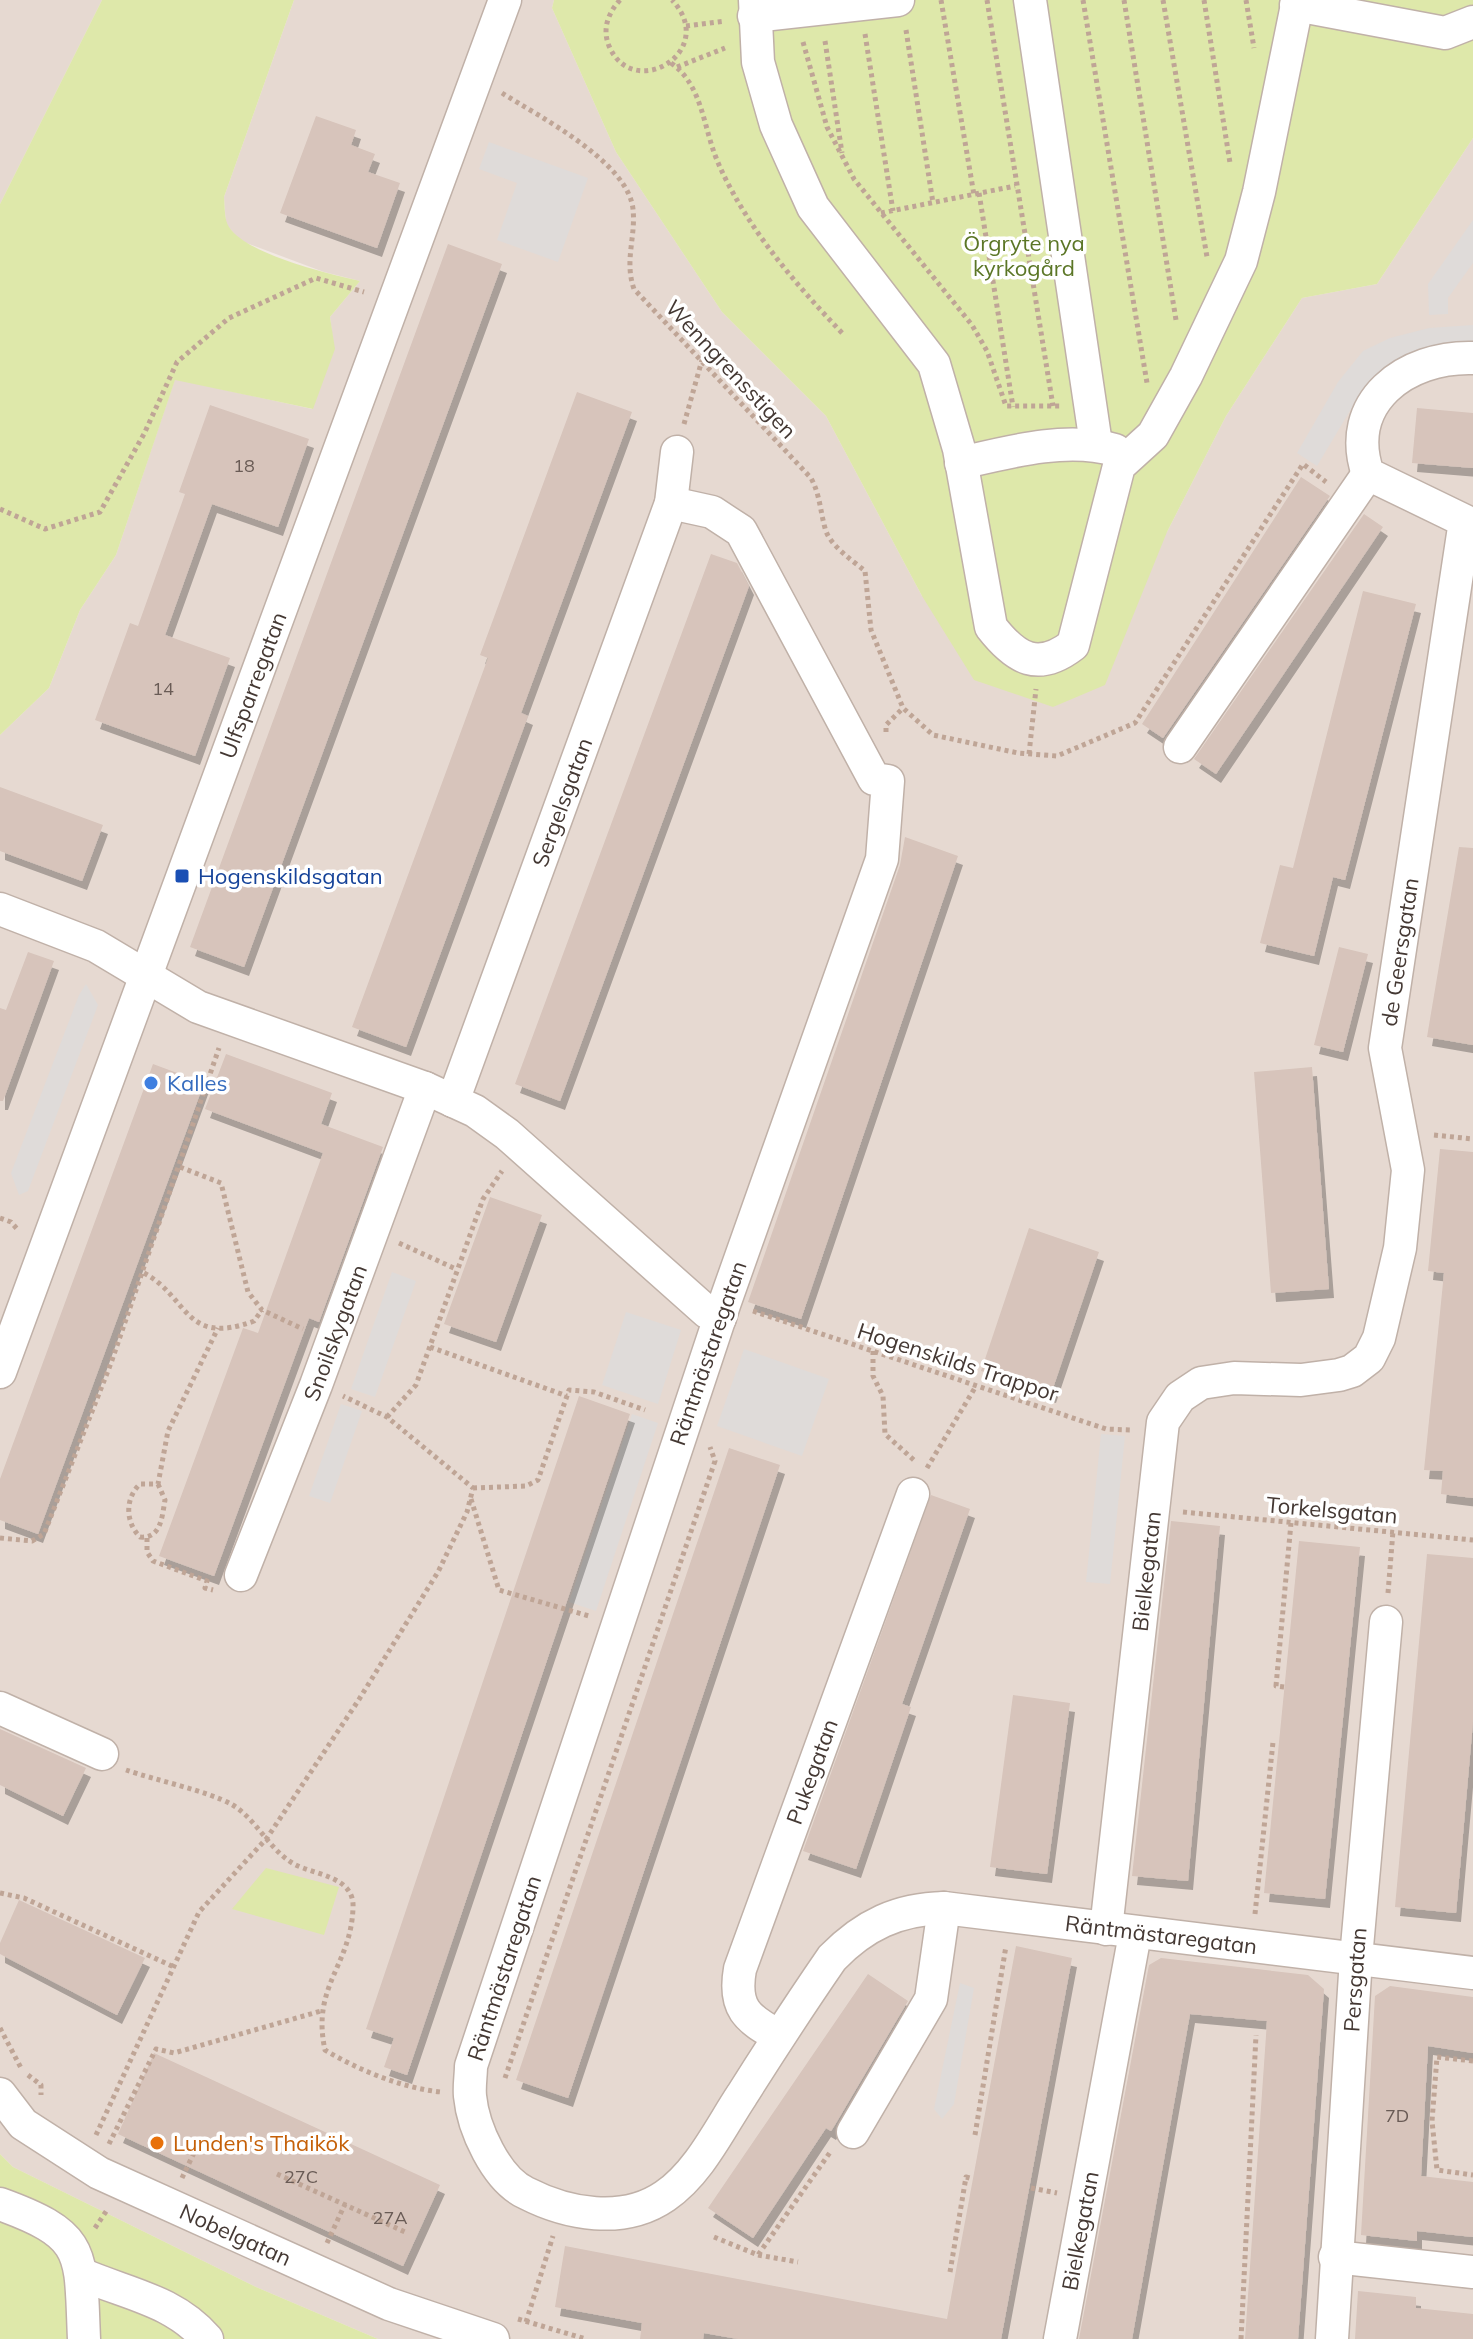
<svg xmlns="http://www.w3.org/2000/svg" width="1473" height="2339" font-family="Mulish,sans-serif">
  <defs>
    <filter id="shadow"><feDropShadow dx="5" dy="9" stdDeviation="0" flood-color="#0004"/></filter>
  </defs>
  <rect width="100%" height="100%" fill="#f2e9e3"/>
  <path fill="#e6d9d1" d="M 0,0 L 102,0 L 0,204 Z
    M 294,0 L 554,0 L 552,8 L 616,152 L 722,312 L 826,416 L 922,596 L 1167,532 L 1226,416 L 1302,298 L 1377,284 L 1473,138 L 1473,2339 L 378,2339 L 256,2287 L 13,2167 L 0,2154 L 0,735 L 49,688 L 80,610 L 116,555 L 175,379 L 312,409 L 334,349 L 330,317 L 360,281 L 324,272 L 241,241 L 226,225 L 224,197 Z"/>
  <path fill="#dee8aa" d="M 102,0 L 294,0 L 224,197 C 225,206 224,220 229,227 C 246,254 329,274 360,281 L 330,317 L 335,349 L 313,409 L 175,380 L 116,555 L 80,610 L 49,688 L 0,735 L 0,204 Z
    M 554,0 L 1473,0 L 1473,138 L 1377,284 L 1302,298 L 1226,416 L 1167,532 L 1105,685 L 1053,707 L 974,680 L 922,596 L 826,416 L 722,312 L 616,152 L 552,8 Z
    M 266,1868 L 339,1887 L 324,1935 L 232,1909 Z
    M 0,2154 L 13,2167 L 256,2287 L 378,2339 L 0,2339 Z"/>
  <path fill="#dfdbd9" d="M 489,142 L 588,178 L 558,262 L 497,240 L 517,183 L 479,169 Z
    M 1473,220 L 1473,263 L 1448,298 L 1448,314 L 1429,315 L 1428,284 Z
    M 1473,325 L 1473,348 L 1409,358 L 1385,369 L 1357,399 L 1317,466 L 1297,453 L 1338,382 L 1363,351 L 1390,338 L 1429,328 Z
    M 86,984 L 98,1005 L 28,1191 L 19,1195 L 11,1173 L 79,995 Z
    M 392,1272 L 416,1281 L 375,1397 L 351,1389 Z
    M 626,1312 L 681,1330 L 658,1404 L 602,1385 Z
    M 744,1349 L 829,1379 L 802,1456 L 717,1426 Z
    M 341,1404 L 362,1411 L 330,1503 L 309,1496 Z
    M 632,1414 L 658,1423 L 596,1611 L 569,1602 Z
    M 1101,1434 L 1125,1436 L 1110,1584 L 1086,1582 Z
    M 960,1983 L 974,1988 L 954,2104 L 942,2119 L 934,2109 Z"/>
  <path fill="#d7c4bb" filter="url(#shadow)" d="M 316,116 L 356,130 L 351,145 L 375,154 L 368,172 L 400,183 L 377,248 L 280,213 Z
    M 448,244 L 502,264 L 244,967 L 190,947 Z
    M 577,392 L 632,412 L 521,713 L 528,716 L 406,1047 L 352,1027 L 488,658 L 480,655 Z
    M 210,405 L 309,439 L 278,527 L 212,504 L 165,635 L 230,658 L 195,756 L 95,720 L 130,623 L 138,626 L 185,494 L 179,492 Z
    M 1417,408 L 1473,413 L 1473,468 L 1412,463 Z
    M 1301,477 L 1330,496 L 1163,738 L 1142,724 Z
    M 1364,514 L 1383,527 L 1216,774 L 1194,759 Z
    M 711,554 L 737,563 L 749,586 L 560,1101 L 515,1084 Z
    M 1363,591 L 1416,604 L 1345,880 L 1333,877 L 1314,956 L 1260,943 L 1280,865 L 1293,868 Z
    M 0,787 L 103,825 L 82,881 L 0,851 Z
    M 905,837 L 958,856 L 801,1319 L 748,1302 L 900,865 Z
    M 1459,847 L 1473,848 L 1473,1045 L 1427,1037 Z
    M 1339,947 L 1368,954 L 1343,1052 L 1314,1045 Z
    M 28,952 L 54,961 L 3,1101 L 0,1101 L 0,1008 L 6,1010 Z
    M 226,1054 L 332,1093 L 321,1124 L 383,1147 L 319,1322 L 309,1318 L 214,1576 L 159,1556 L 243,1328 L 258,1333 L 323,1153 L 205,1109 Z
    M 153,1064 L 204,1083 L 38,1534 L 0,1520 L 0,1479 Z
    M 1312,1067 L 1329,1289 L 1271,1293 L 1254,1072 Z
    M 1440,1149 L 1473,1152 L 1473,1498 L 1441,1494 L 1443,1471 L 1424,1470 L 1444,1273 L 1428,1271 Z
    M 490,1197 L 542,1215 L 496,1342 L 444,1324 Z
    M 1029,1228 L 1099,1252 L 1051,1394 L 981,1371 Z
    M 579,1396 L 630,1414 L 407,2075 L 384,2067 L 394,2038 L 366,2029 Z
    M 729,1448 L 780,1465 L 568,2098 L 516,2080 Z
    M 931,1495 L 970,1509 L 902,1704 L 911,1707 L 856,1869 L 803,1851 Z
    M 1171,1521 L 1220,1526 L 1188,1881 L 1132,1876 Z
    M 1299,1541 L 1360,1547 L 1325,1899 L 1264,1893 Z
    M 1427,1554 L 1473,1558 L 1473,1722 L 1456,1913 L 1395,1907 Z
    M 1013,1695 L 1070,1703 L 1047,1874 L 990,1867 Z
    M 0,1729 L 86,1768 L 63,1816 L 0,1785 Z
    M 19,1900 L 145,1958 L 117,2015 L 0,1954 L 0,1943 Z
    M 1016,1946 L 1072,1958 L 1001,2339 L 738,2339 L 704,2333 L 703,2339 L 640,2339 L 642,2323 L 555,2307 L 565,2246 L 947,2319 Z
    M 1161,1958 L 1308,1975 L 1324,1989 L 1298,2339 L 1245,2339 L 1267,2021 L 1190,2014 L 1132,2339 L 1079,2339 L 1149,1965 Z
    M 868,1974 L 908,2001 L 836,2123 L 831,2131 L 826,2128 L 753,2238 L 708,2208 Z
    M 1390,1986 L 1473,1997 L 1473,2053 L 1428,2046 L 1421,2176 L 1473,2182 L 1473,2237 L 1417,2231 L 1417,2241 L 1361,2235 L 1375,1996 Z
    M 154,2053 L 440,2185 L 403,2266 L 118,2134 Z
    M 1358,2291 L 1416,2297 L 1416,2308 L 1473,2314 L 1473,2339 L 1355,2339 Z"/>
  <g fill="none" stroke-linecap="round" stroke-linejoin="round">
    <g stroke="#c0b1a8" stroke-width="35">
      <g id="minor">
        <path d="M 755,0 L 758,62 L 776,125 L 813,207 L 934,364 L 959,449 L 991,627 C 1016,659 1038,672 1073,645 L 1119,466 L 1153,435 L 1186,376 L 1241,261 L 1259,192 L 1298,0"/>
        <path d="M 1030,0 L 1096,444"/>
        <path d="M 1296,5 L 1445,33 L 1473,22"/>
        <path d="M 754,16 L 898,0"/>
        <path d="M 961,463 C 1008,452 1067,436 1115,450"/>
        <path id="s1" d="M 671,503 L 712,512 L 741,531 L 874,779 L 888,781 L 882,859 L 725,1302 L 471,2066 C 471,2075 469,2086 470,2096 C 473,2128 496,2179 526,2193 C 567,2214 623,2225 665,2196 C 699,2173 720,2128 742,2095 C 771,2049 801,2003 832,1958 C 864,1925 898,1909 944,1908 L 1473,1973"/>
        <path d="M 1180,747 L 1368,474"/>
        <path d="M 0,909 L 96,946 L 198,1007 L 425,1088 L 475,1111 L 507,1134 L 707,1312 L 720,1318"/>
        <path id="s2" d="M 453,1101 L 671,503 L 677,452"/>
        <path id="s3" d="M 0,1372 L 505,0"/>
        <path id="s4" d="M 241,1575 L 316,1385 L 425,1088"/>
        <path d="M 0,1708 L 102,1754"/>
        <path id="s5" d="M 1106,1929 L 1163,1422 L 1180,1397 L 1201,1383 L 1234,1378 L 1301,1380 L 1339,1375 L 1352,1371 L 1369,1358 L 1379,1338 L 1400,1248 L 1408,1170 L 1385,1048 L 1465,521 L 1368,474 C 1343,402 1406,356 1473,358"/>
        <path id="s6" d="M 779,2036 C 747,2019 733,2008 740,1969 L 913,1494"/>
        <path id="s7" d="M 0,2094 L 23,2124 L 99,2173 L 389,2304 L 493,2339"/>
        <path d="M 853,2132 L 931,1999 L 944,1908"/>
        <path d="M 0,2204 C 88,2236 80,2252 84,2339"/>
        <path d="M 1335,2257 L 1473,2272"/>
        <path d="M 81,2274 C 127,2294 173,2300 207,2339"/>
        <path id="s8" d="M 1060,2339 L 1135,1934"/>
        <path id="s9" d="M 1332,2339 L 1356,1958 L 1386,1622"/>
      </g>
    </g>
    <path stroke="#bfa596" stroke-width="5" stroke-dasharray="4 4" stroke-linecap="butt" d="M 620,0 C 608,13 602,29 609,46 C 633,103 720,51 672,0
      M 941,0 L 974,195
      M 987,0 L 1053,406
      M 1083,0 L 1147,383
      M 1124,0 L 1176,320
      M 1163,0 L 1207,257
      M 1204,0 L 1230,163
      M 1246,0 L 1254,48
      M 686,26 L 725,21
      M 906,30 L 933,203
      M 865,34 L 893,211
      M 825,41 L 842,153
      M 803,42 L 827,127 L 854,179 L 972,325 L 987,351 L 1006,406 L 1061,406
      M 671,63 C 701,84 703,123 715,155 C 721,171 729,186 737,200 C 766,250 804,293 844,335
      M 677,67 L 725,48
      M 502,93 C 540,117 628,162 633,209 C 636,237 624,261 634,289 L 811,478 C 820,495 820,510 825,528 C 829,545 852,560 865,571 L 871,630 L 903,708 L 933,735 L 1018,753 L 1057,756 L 1135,723 L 1303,464 L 1326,482
      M 979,193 L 1013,407
      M 881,213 L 1015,186
      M 684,424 L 702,360
      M 0,509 L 45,529 L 100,512 L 144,434 L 177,362 L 229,318 L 316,278 L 364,292
      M 886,732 L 886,725 L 903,708
      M 1029,754 L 1036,689
      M 1434,1135 L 1473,1139
      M 180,1167 L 221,1183 L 248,1292 L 262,1310 L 303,1329
      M 0,1218 L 11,1222 L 18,1230
      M 399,1243 L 456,1269
      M 144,1273 C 189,1297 184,1347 254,1321 L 262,1310
      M 753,1311 L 1106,1429 L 1131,1430
      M 430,1347 L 567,1396
      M 873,1351 L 873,1376 L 883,1396 L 885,1434 L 916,1462
      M 387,1417 L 416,1385 L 483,1199 L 502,1171
      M 927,1468 L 976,1386
      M 158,1484 L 165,1500 C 162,1517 161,1539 140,1537 C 125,1522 125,1498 140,1484 L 158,1484 L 168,1431 L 218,1328
      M 473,1488 L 526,1486 L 538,1480 L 569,1390 L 594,1392 L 645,1410
      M 471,1499 L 499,1590 L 589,1616
      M 1183,1512 L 1473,1540
      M 0,1538 L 32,1541 L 44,1534 L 111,1363 L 219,1048
      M 147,1538 L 147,1552 L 153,1561 L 207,1581 L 205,1588 L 213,1590
      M 1388,1593 L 1393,1531
      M 1284,1687 L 1276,1686 L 1291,1523
      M 126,1770 C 155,1780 207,1791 231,1804 C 256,1818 269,1850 294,1864 C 314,1875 355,1876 353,1908 C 351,1966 311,1986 325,2050 C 358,2070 402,2088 441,2092
      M 0,1893 L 24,1898 L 174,1967
      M 1255,1914 L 1273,1742
      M 0,2028 L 21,2068
      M 1473,2061 L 1437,2057 L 1432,2121 L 1437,2170 L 1473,2175
      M 28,2075 L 41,2085 L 41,2095
      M 505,2078 L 715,1461 L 710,1447
      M 96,2135 L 199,1912 L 267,1838 L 358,1701 L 438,1572 L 467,1512 L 473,1488 L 387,1417 L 343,1396
      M 975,2135 L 1006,1946
      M 109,2144 L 156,2049 L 174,2053 L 321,2011
      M 277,2174 L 405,2232
      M 182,2178 L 202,2136
      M 1031,2188 L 1057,2193
      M 95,2228 L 107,2210
      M 714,2237 L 758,2255 L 831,2151
      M 327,2243 L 345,2204
      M 758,2255 L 798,2262
      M 950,2272 L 966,2177 L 973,2179
      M 518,2319 L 586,2339
      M 526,2322 L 553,2236
      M 1241,2339 L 1256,2035"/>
    <use href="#minor" stroke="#fff" stroke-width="32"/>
  </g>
  <rect fill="#1a4fb4" stroke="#fff" stroke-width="3" x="174" y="868" width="16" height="16" rx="4"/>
  <circle fill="#3f7fe0" stroke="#fff" stroke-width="3" cx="151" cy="1083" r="8"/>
  <circle fill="#e8710a" stroke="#fff" stroke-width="3" cx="157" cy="2143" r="8"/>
  <g text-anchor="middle" stroke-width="7" stroke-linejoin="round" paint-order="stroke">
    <g font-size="18" fill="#695b55">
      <text x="244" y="472">18</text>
      <text x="163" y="695">14</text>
      <text x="1397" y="2122">7D</text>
      <text x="301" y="2183">27C</text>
      <text x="390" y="2224">27A</text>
    </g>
    <g font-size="22" fill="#5b7626" stroke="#fff">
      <text x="1024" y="251">Örgryte nya<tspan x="1024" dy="25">kyrkogård</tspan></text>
    </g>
    <g font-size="22" fill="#443833" stroke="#fff">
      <text transform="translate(731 369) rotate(47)" y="8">Wenngrensstigen</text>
      <text dy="8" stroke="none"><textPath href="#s3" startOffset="732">Ulfsparregatan</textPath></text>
      <text dy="8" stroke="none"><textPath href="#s2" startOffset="318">Sergelsgatan</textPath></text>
      <text dy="8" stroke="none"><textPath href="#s5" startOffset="1154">de Geersgatan</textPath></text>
      <text dy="8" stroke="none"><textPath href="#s4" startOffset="260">Snoilskygatan</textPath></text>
      <text transform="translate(708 1353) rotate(-71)" y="8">Räntmästaregatan</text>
      <text transform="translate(958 1362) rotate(18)" y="8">Hogenskilds Trappor</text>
      <text transform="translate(1332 1510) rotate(5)" y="8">Torkelsgatan</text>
      <text dy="8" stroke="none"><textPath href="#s5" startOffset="360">Bielkegatan</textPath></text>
      <text dy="8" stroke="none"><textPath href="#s6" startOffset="296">Pukegatan</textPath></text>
      <text dy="8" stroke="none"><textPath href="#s1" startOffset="2654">Räntmästaregatan</textPath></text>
      <text transform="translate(504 1968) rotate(-72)" y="8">Räntmästaregatan</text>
      <text dy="8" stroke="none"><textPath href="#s9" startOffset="360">Persgatan</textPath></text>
      <text dy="8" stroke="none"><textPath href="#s8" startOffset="110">Bielkegatan</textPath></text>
      <text dy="8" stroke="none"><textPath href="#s7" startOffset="278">Nobelgatan</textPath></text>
    </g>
    <g font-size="22" fill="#164399" stroke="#fff" text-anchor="start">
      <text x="198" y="884">Hogenskildsgatan</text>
    </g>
    <g font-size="22" fill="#366cbe" stroke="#fff" text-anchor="start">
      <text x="167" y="1091">Kalles</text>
    </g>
    <g font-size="22" fill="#c56008" stroke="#fff" text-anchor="start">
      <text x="173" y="2151">Lunden's Thaikök</text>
    </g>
  </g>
</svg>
